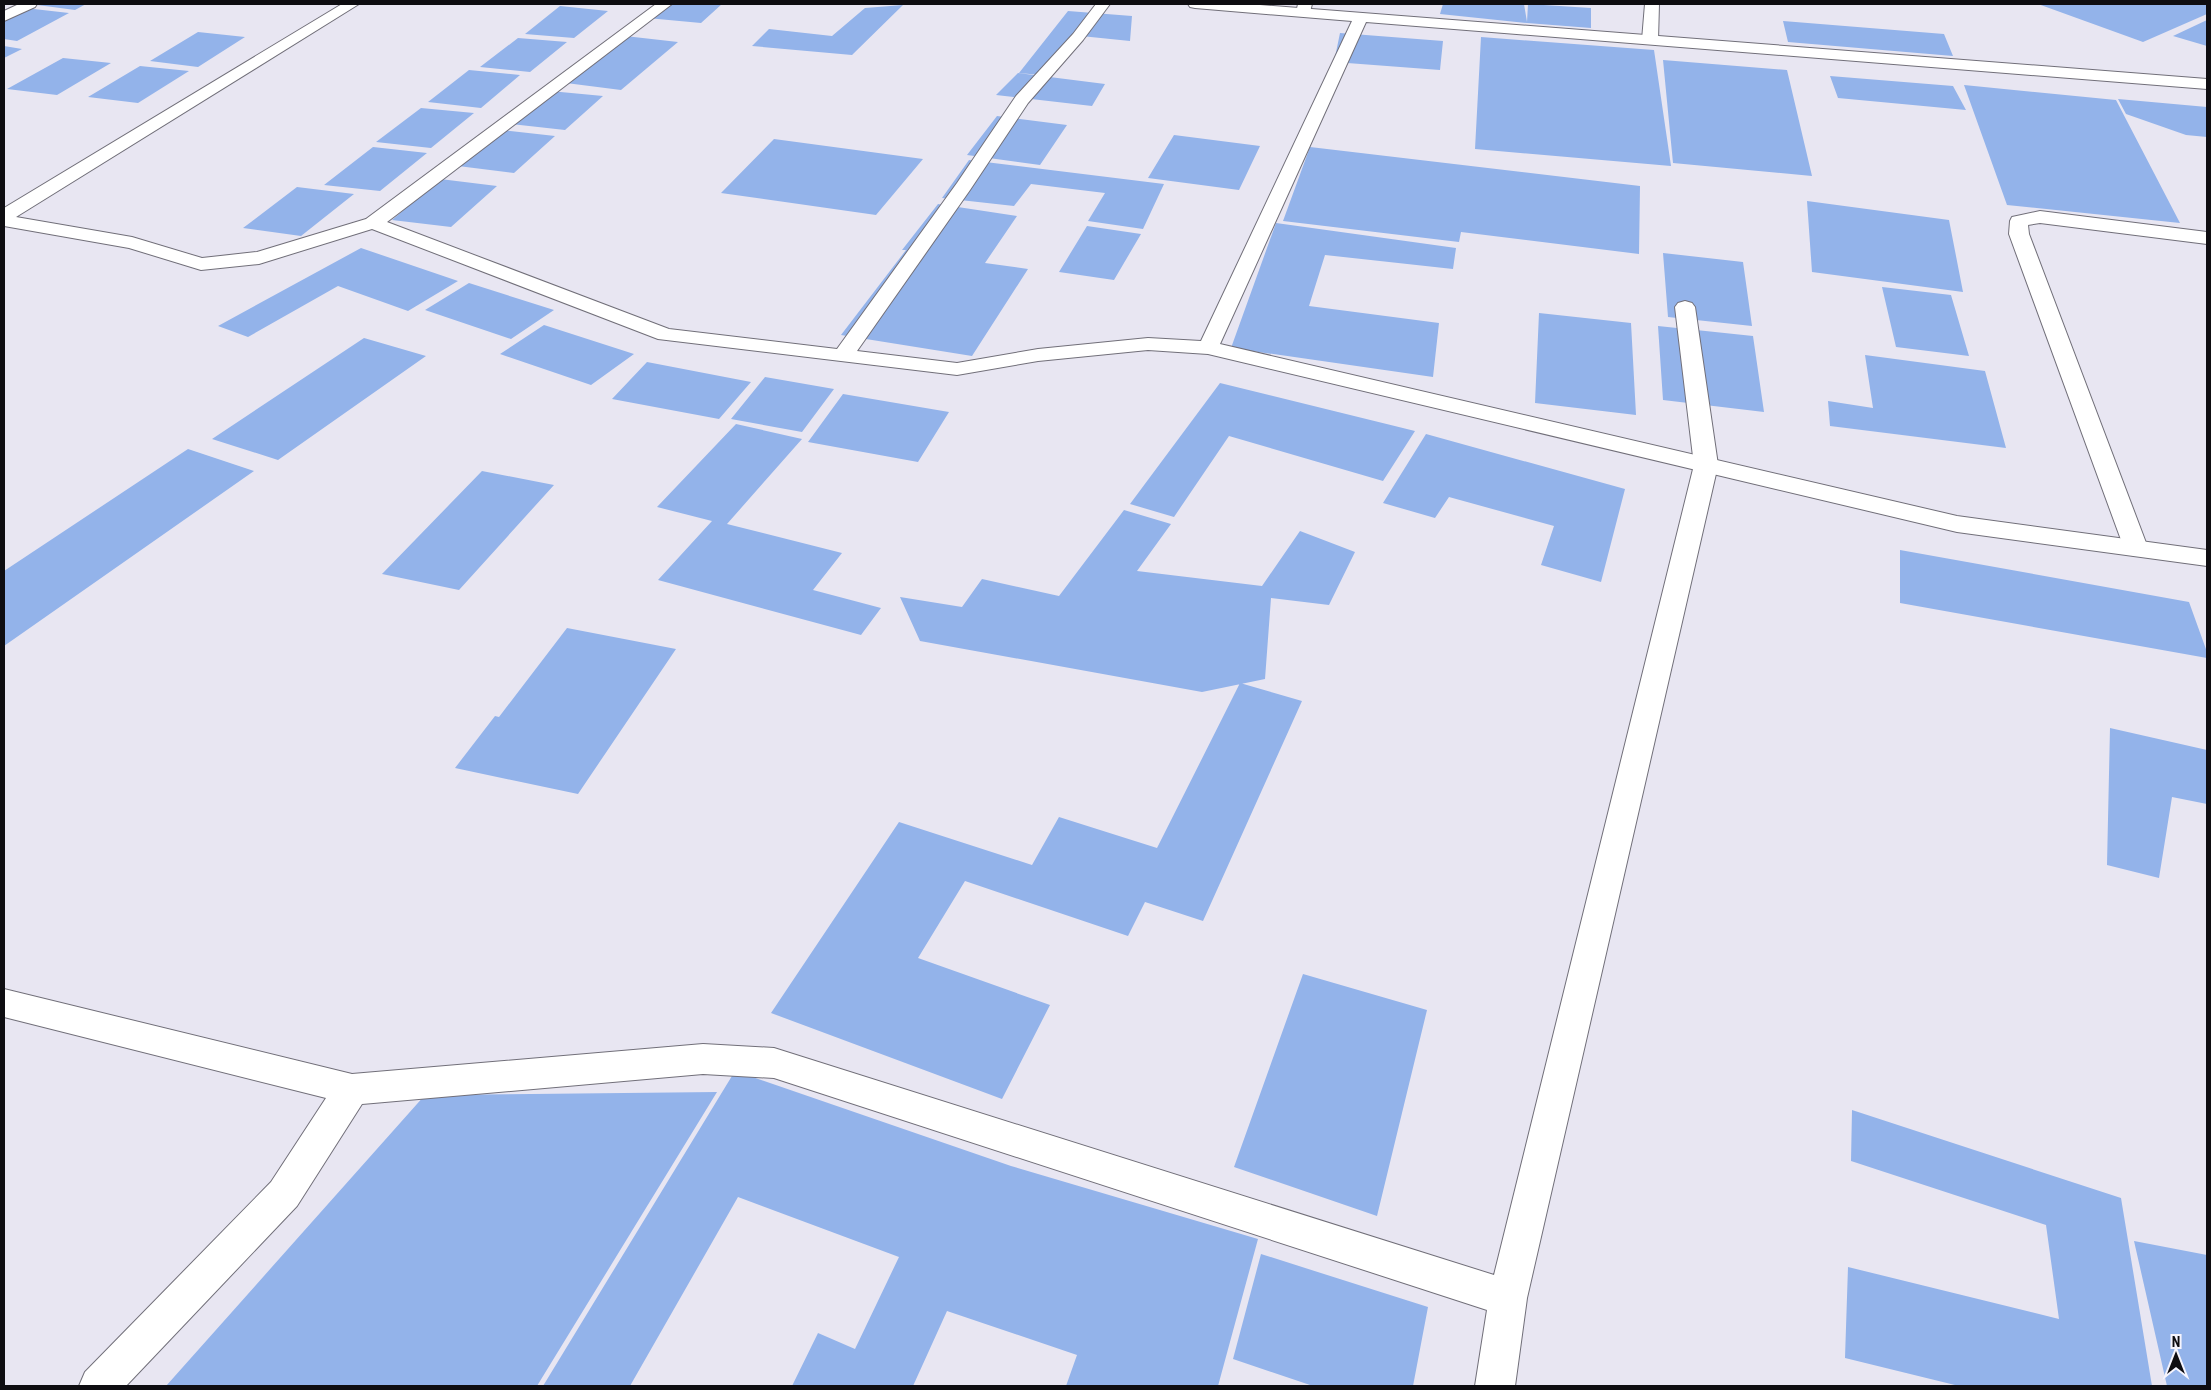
<svg xmlns="http://www.w3.org/2000/svg" width="2211" height="1390" font-family="'Roboto Condensed',sans-serif">
  <rect width="100%" height="100%" fill="#e8e6f2"/>
  <path fill="#93b3ea" d="M 30,4 L 86,4 L 75,10 Z
    M 663,4 L 722,4 L 701,23 L 647,18 Z
    M 1443,4 L 1524,4 L 1527,22 L 1528,4 L 1591,8 L 1591,28 L 1527,23 L 1440,14 Z
    M 2038,4 L 2207,4 L 2207,14 L 2143,42 Z
    M 903,5 L 852,55 L 752,46 L 769,29 L 832,36 L 865,8 Z
    M 560,6 L 608,11 L 574,38 L 525,34 Z
    M 25,8 L 69,13 L 17,41 L 4,39 L 4,19 Z
    M 1068,11 L 1132,16 L 1130,41 L 1081,36 L 1051,76 L 1019,73 Z
    M 2207,20 L 2207,46 L 2173,36 Z
    M 1783,21 L 1944,34 L 1953,56 L 1788,42 Z
    M 198,32 L 245,37 L 198,67 L 150,61 Z
    M 1340,33 L 1443,41 L 1440,70 L 1334,62 Z
    M 625,36 L 678,42 L 621,90 L 566,83 Z
    M 1481,37 L 1654,50 L 1671,166 L 1475,149 Z
    M 518,38 L 567,42 L 530,72 L 480,67 Z
    M 4,46 L 22,49 L 4,58 Z
    M 63,58 L 111,63 L 57,95 L 7,89 Z
    M 1663,60 L 1787,70 L 1812,176 L 1673,163 Z
    M 140,66 L 189,71 L 138,103 L 88,97 Z
    M 469,70 L 520,75 L 481,108 L 428,102 Z
    M 1018,73 L 1105,84 L 1092,106 L 996,95 Z
    M 1830,76 L 1953,86 L 1966,110 L 1838,98 Z
    M 1964,85 L 2116,100 L 2180,223 L 2007,205 Z
    M 550,91 L 603,96 L 565,130 L 511,124 Z
    M 2118,99 L 2207,107 L 2207,137 L 2186,135 L 2126,114 Z
    M 421,108 L 474,113 L 431,148 L 376,142 Z
    M 997,116 L 1067,125 L 1040,165 L 967,155 Z
    M 500,130 L 555,136 L 514,173 L 458,166 Z
    M 1174,135 L 1260,146 L 1239,190 L 1148,178 Z
    M 774,139 L 923,159 L 876,215 L 721,193 Z
    M 373,147 L 427,153 L 380,191 L 324,185 Z
    M 1310,147 L 1640,186 L 1639,254 L 1461,232 L 1459,242 L 1283,221 Z
    M 969,160 L 1164,184 L 1143,229 L 1088,221 L 1105,193 L 1031,184 L 1014,206 L 942,198 Z
    M 440,179 L 497,186 L 451,227 L 392,220 Z
    M 297,187 L 354,194 L 301,236 L 243,228 Z
    M 1807,201 L 1949,220 L 1963,292 L 1812,272 Z
    M 938,204 L 1017,216 L 985,263 L 1028,269 L 972,356 L 841,335 L 906,250 L 902,250 Z
    M 1276,223 L 1456,248 L 1453,269 L 1325,255 L 1309,306 L 1439,323 L 1433,377 L 1231,348 Z
    M 1087,226 L 1141,234 L 1114,280 L 1059,272 Z
    M 361,248 L 458,281 L 408,311 L 338,286 L 248,337 L 218,326 Z
    M 1663,253 L 1743,262 L 1752,326 L 1668,317 Z
    M 469,283 L 554,310 L 511,339 L 425,310 Z
    M 1882,287 L 1951,295 L 1969,356 L 1896,347 Z
    M 1539,313 L 1631,323 L 1636,415 L 1535,403 Z
    M 544,325 L 634,354 L 591,385 L 500,354 Z
    M 1658,326 L 1753,336 L 1764,412 L 1663,400 Z
    M 364,338 L 426,356 L 278,460 L 212,439 Z
    M 1865,355 L 1985,371 L 2006,448 L 1830,426 L 1828,401 L 1873,408 Z
    M 647,362 L 751,382 L 719,419 L 612,399 Z
    M 765,377 L 834,389 L 802,432 L 731,419 Z
    M 1220,383 L 1415,431 L 1383,481 L 1229,436 L 1174,517 L 1130,504 Z
    M 843,394 L 949,412 L 918,462 L 808,442 Z
    M 736,424 L 802,439 L 727,524 L 842,553 L 813,590 L 881,608 L 861,635 L 658,580 L 712,521 L 657,507 Z
    M 1426,434 L 1625,489 L 1601,582 L 1541,565 L 1554,526 L 1449,497 L 1435,518 L 1383,503 Z
    M 188,449 L 254,471 L 4,646 L 4,571 Z
    M 482,471 L 554,485 L 459,590 L 382,574 Z
    M 1124,510 L 1171,524 L 1137,571 L 1262,586 L 1300,531 L 1355,552 L 1329,605 L 1271,598 L 1265,679 L 1202,692 L 920,641 L 900,597 L 962,607 L 982,579 L 1059,596 Z
    M 1900,550 L 2189,602 L 2207,652 L 2207,658 L 1900,603 Z
    M 567,628 L 676,649 L 578,794 L 455,768 L 495,716 L 499,717 Z
    M 1240,683 L 1302,701 L 1203,921 L 1145,902 L 1128,936 L 965,881 L 918,958 L 1050,1005 L 1002,1099 L 771,1013 L 899,822 L 1032,865 L 1059,817 L 1157,848 Z
    M 2110,728 L 2207,750 L 2207,804 L 2172,797 L 2159,878 L 2107,865 Z
    M 1303,974 L 1427,1010 L 1377,1216 L 1234,1167 Z
    M 735,1071 L 1011,1166 L 1258,1239 L 1218,1386 L 1066,1386 L 1077,1355 L 947,1311 L 913,1386 L 792,1386 L 818,1333 L 855,1349 L 899,1257 L 738,1197 L 630,1386 L 543,1386 Z
    M 717,1092 L 537,1386 L 166,1386 L 425,1095 Z
    M 1852,1110 L 2121,1198 L 2152,1386 L 1959,1386 L 1845,1358 L 1848,1267 L 2059,1319 L 2046,1225 L 1851,1161 Z
    M 2134,1241 L 2207,1255 L 2207,1386 L 2167,1386 Z
    M 1261,1254 L 1428,1307 L 1413,1386 L 1313,1386 L 1233,1359 Z"/>
  <g fill="none" stroke-linecap="round" stroke-linejoin="round">
    <g stroke="#716f79" stroke-width="2">
      <path id="service" d="M 1298,4 L 1312,4 L 1309,16 L 1299,16 L 1296,13 Z
        M 1645,4 L 1659,4 L 1658,40 L 1655,43 L 1645,43 L 1642,40 Z
        M 2040,211 L 2207,232 L 2207,244 L 2040,223 L 2028,225 L 2029,234 L 2148,548 L 2145,554 L 2136,556 L 2127,554 L 2124,548 L 2009,234 L 2010,221 L 2012,217 Z
        M 1685,301 L 1692,303 L 1695,307 L 1718,465 L 1527,1298 L 1515,1386 L 1475,1386 L 1487,1310 L 774,1078 L 703,1074 L 362,1104 L 297,1206 L 126,1386 L 79,1386 L 85,1372 L 271,1182 L 326,1098 L 4,1017 L 4,989 L 352,1074 L 703,1044 L 774,1048 L 1494,1275 L 1694,465 L 1675,307 L 1678,303 Z"/>
    </g>
    <g stroke="#716f79" stroke-width="2">
      <path id="minor" d="M 19,4 L 37,4 L 35,7 L 4,21 L 4,11 Z
        M 342,4 L 359,4 L 16,217 L 132,237 L 202,258 L 257,252 L 366,219 L 656,4 L 672,4 L 387,222 L 669,329 L 837,349 L 957,183 L 1016,96 L 1073,34 L 1096,4 L 1110,4 L 1083,40 L 1028,103 L 970,190 L 857,351 L 957,363 L 1038,349 L 1148,338 L 1201,341 L 1352,21 L 1195,8 L 1190,7 L 1188,4 L 1248,4 L 2207,79 L 2207,89 L 1366,22 L 1220,344 L 1957,516 L 2207,550 L 2207,566 L 1957,532 L 1208,354 L 1148,350 L 1038,361 L 957,375 L 658,339 L 372,229 L 259,264 L 201,270 L 129,248 L 4,226 L 4,208 Z"/>
    </g>
    <use href="#service" fill="#fff" fill-rule="evenodd"/>
    <use href="#minor" fill="#fff" fill-rule="evenodd"/>
  </g>
  <rect width="2211" height="1390" fill="none" stroke="#0e0d11" stroke-width="10"/>
  <g transform="translate(2176 1355)" stroke="#f5f4fd" stroke-width="4" paint-order="stroke">
  <path d="M0-4L9 19L0 12L-9 19Z" fill="#0e0d11"/>
  <text y="-8" font-size="14" font-weight="bold" text-anchor="middle" fill="#0e0d11">N</text>
  </g>
</svg>
